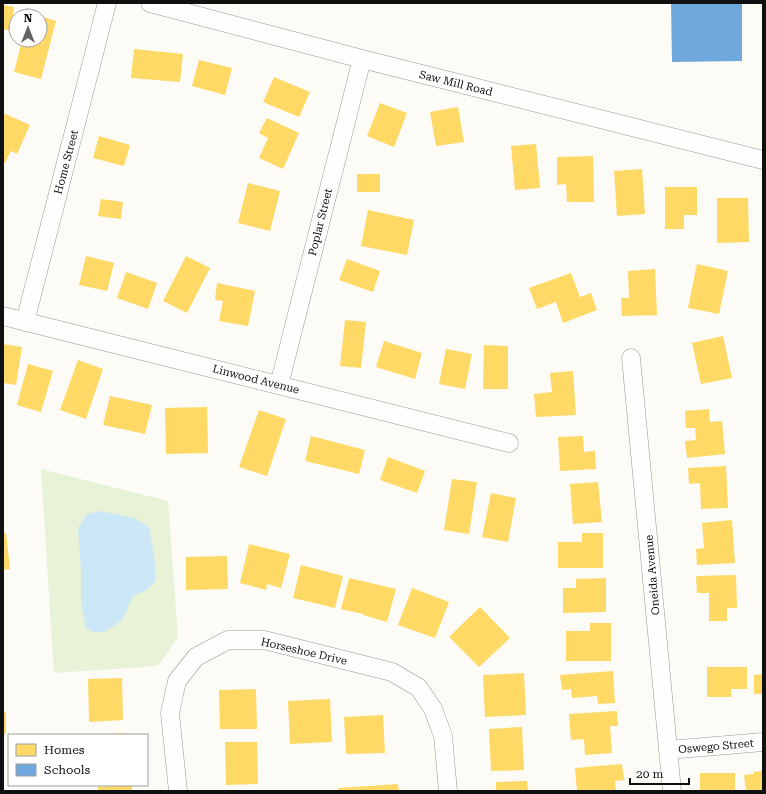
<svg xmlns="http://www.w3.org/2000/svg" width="766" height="794" font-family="'Roboto Serif',serif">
  <rect width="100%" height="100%" fill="#fcfbf6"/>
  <path fill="#e7f2d6" d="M 41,469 L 168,501 L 178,637 L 158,666 L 54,673 Z"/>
  <path fill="#cce8f7" d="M 100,511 L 135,518 L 149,527 L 154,554 L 156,580 L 148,589 L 133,596 L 122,620 L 104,632 L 93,632 L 86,628 L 81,604 L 81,571 L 78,528 L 87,514 Z"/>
  <path fill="#ffd966" d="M 3,5 L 14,7 L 11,31 L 3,29 Z
    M 40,16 L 56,21 L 41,79 L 14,72 L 22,40 L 40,40 Z
    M 134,49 L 183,54 L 180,82 L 131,78 Z
    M 199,60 L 232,68 L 225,95 L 192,86 Z
    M 274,77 L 310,92 L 299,117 L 263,102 Z
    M 380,103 L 407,113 L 394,147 L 367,136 Z
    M 458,107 L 464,142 L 436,146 L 430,112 Z
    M 3,113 L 30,125 L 17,154 L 11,151 L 5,163 L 3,162 Z
    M 267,118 L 299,133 L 283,169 L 259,158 L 268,138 L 259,133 Z
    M 99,136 L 130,145 L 124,166 L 93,158 Z
    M 536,144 L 540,188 L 515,190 L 511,146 Z
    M 593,156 L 594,202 L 567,202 L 566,184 L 557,185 L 557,157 Z
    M 642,169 L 645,214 L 617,216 L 614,171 Z
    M 357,174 L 380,174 L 380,192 L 357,192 Z
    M 248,183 L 280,191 L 270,231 L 238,223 Z
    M 665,187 L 697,187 L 697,215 L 684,215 L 684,229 L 665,229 Z
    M 717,198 L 748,198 L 749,242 L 717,243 Z
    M 101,199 L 123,202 L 121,219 L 98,216 Z
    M 368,210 L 414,220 L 407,255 L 361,246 Z
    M 86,256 L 114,263 L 107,291 L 79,285 Z
    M 186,256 L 210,268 L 187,313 L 163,301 Z
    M 347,259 L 380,271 L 373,292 L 339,280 Z
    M 697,264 L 728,271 L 719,314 L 688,308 Z
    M 655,269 L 657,315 L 622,316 L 621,298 L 629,298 L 628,271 Z
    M 126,272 L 157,283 L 148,309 L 117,298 Z
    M 571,273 L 580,297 L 591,293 L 597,310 L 563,323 L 556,302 L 537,309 L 529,288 Z
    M 217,283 L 255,291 L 248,326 L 219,321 L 223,301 L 215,300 Z
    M 345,320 L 366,322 L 361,368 L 340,366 Z
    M 723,336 L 732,378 L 701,384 L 692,343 Z
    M 384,341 L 422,353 L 415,379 L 376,367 Z
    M 3,344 L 22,347 L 16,385 L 3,383 Z
    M 484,345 L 508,346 L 508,389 L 483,389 Z
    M 446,349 L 472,354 L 465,389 L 439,384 Z
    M 78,360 L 103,369 L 86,419 L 60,410 Z
    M 28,364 L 53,371 L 41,412 L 17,405 Z
    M 573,371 L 576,415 L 536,417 L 534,394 L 552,392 L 550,373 Z
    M 110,396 L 152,405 L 145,434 L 103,425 Z
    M 207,407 L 208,453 L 166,454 L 165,408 Z
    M 709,409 L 710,422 L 722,421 L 725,454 L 687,458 L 685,441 L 696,440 L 695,428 L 686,428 L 685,411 Z
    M 259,410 L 286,419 L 267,476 L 239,467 Z
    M 311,436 L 365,450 L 359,474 L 305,461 Z
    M 583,436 L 584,452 L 595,451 L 596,469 L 560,471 L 558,437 Z
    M 388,457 L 425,471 L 417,493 L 380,480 Z
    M 726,466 L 728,508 L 701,509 L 700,483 L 689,484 L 688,468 Z
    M 452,479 L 477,482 L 469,534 L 444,530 Z
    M 598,482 L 602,522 L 573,524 L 570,484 Z
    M 491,493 L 516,498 L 508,542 L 482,537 Z
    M 732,520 L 735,563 L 697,565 L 696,549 L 704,548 L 702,523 Z
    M 3,533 L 6,533 L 10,569 L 3,570 Z
    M 582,533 L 603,533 L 603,568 L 558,568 L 558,542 L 582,542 Z
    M 249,544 L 290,554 L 281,588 L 267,584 L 266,590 L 240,583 Z
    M 227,556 L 228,589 L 186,590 L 186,557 Z
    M 301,565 L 343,576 L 335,608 L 293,598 Z
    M 736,575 L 737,608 L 727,608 L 727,621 L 709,621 L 709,593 L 697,593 L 696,576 Z
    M 349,578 L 396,589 L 387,622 L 363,615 L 363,614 L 341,609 Z
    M 606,578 L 606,612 L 563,613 L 563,588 L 576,588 L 576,579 Z
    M 412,588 L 449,602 L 435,638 L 398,625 Z
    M 480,607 L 510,638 L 479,667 L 449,637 Z
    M 590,623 L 611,623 L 611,661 L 566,661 L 566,631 L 590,631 Z
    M 707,667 L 747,667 L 747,689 L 731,689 L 731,697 L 707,697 Z
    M 613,671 L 615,703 L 598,704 L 597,696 L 572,698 L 571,689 L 562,690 L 560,675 Z
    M 524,673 L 526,715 L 485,717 L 483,675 Z
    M 763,674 L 763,694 L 754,694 L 754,675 Z
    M 122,678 L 123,720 L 89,722 L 88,679 Z
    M 256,689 L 257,729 L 220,729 L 219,690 Z
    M 330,699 L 332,742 L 290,744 L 288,701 Z
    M 617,711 L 618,726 L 610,726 L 612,753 L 585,755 L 584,739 L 571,740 L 569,714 Z
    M 3,712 L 6,712 L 6,734 L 3,734 Z
    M 383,715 L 385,753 L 346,754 L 344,717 Z
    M 522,727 L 524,770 L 491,771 L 489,729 Z
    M 125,733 L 125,735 L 108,735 L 108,734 Z
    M 225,742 L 257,742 L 258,784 L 226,785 Z
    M 622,764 L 624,780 L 615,781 L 616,791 L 577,791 L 575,768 Z
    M 763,771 L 763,791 L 746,791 L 744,775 L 754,774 L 753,772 Z
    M 700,773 L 735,773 L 735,791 L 700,791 Z
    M 527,781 L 528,791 L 496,791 L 496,782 Z
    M 398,784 L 399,791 L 338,791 L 338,788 Z
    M 132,785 L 132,791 L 98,791 L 98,787 Z"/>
  <path fill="#6fa8dc" d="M 671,3 L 742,3 L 742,61 L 672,62 Z"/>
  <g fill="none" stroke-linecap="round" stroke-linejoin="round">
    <g stroke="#969694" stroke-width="19">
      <path id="minor" d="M 150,3 L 362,59 L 763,160
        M 3,316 L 509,443
        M 25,322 L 107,3
        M 631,358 L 672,791
        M 279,385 L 362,59
        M 668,750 L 763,742
        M 178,791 L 170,713 L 177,681 L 196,657 L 228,640 L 264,640 L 392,672 L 419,688 L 433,709 L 443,736 L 448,791"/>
    </g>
    <use href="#minor" stroke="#fffefe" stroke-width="18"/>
  </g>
  <g text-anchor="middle" stroke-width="4" stroke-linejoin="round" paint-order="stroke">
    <g font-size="11" fill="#101010" stroke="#fff">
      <text transform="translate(456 83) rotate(14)" y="4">Saw Mill Road</text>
      <text transform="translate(66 162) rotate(-75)" y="4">Home Street</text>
      <text transform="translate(320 222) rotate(-76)" y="4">Poplar Street</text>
      <text transform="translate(256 379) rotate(14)" y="4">Linwood Avenue</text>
      <text transform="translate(652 575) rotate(-95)" y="4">Oneida Avenue</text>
      <text transform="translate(304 651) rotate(13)" y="4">Horseshoe Drive</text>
      <text transform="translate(716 746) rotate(-5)" y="4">Oswego Street</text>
    </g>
  </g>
  <rect width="766" height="794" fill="none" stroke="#101010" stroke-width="8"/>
  <rect x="8" y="734" width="140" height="52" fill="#ffffff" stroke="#9f9f9f"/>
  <rect x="16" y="744" width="20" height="12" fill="#ffd966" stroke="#9f9f9f"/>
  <text x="44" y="754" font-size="12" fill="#101010">Homes</text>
  <rect x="16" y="764" width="20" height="12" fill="#6fa8dc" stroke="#9f9f9f"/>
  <text x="44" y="774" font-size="12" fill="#101010">Schools</text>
  <g transform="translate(28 28)"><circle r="19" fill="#ffffff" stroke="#9f9f9f"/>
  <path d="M0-3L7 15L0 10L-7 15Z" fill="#636260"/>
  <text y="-6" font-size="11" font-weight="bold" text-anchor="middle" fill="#101010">N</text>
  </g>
  <path d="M630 778v6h59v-6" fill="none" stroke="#101010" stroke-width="2"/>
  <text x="636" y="778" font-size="12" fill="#101010" stroke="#ffffff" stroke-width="3" paint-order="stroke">20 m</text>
</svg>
